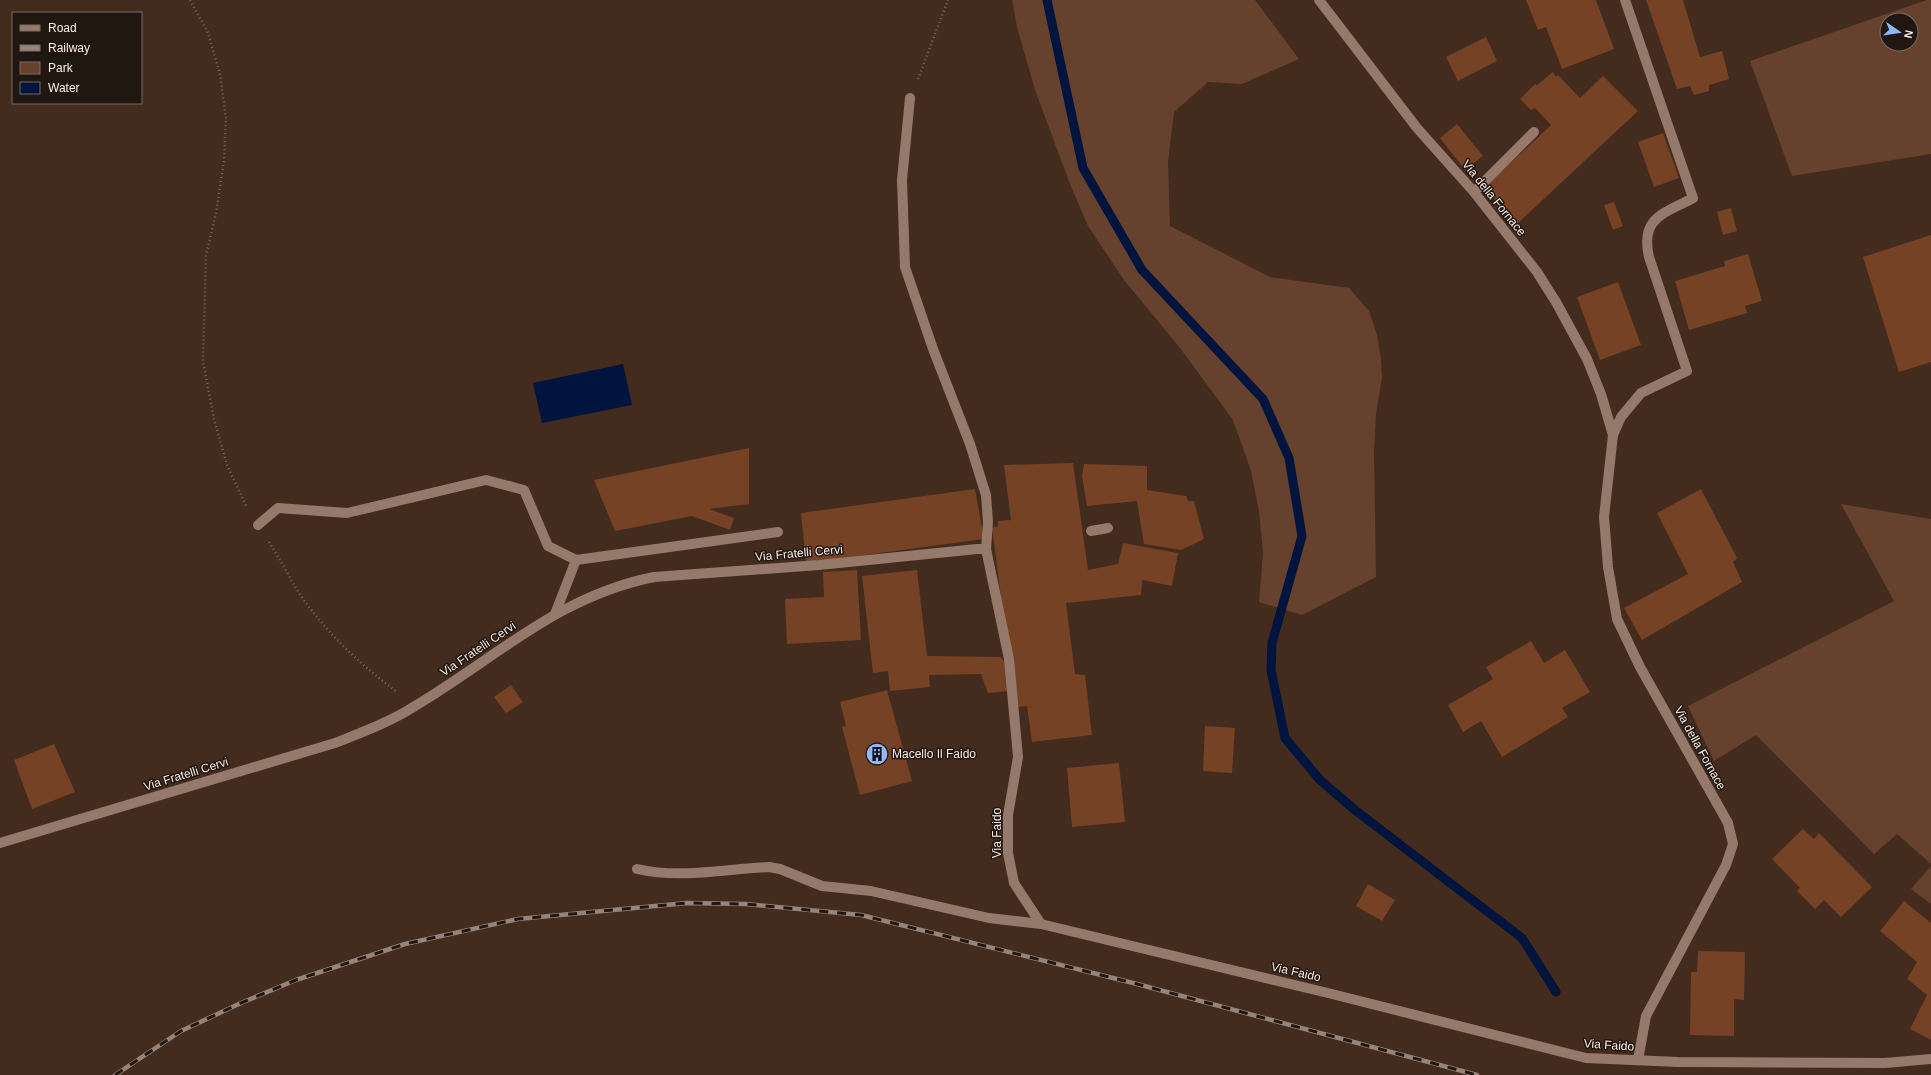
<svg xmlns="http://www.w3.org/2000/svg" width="1931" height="1075" font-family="Helvetica,sans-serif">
  <rect width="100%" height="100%" fill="#432b1e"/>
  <path fill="#66412d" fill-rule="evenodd" d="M 1012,0 L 1255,0 L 1299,59 L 1242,84 L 1208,82 L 1174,112 L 1168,162 L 1170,226 L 1270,277 L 1349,288 L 1369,311 L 1377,335 L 1381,359 L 1382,377 L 1376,414 L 1374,451 L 1376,577 L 1302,615 L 1259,602 L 1263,553 L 1259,511 L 1251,471 L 1233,420 L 1180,348 L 1124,280 L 1088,226 L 1070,184 L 1035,90 L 1017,27 Z
    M 1927,0 L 1931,0 L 1931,154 L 1792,176 L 1750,61 ZM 1887,20 L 1911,20 L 1911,44 L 1887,44 Z
    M 1841,504 L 1931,519 L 1931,864 L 1897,834 L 1874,854 L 1756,735 L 1714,761 L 1688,706 L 1894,601 Z
    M 1931,866 L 1931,904 L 1911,889 Z"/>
  <path fill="#01143d" d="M 623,364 L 632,405 L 542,423 L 533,383 Z"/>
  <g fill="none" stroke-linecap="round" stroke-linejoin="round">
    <path stroke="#01143d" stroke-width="9" d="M 1047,0 L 1083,168 L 1142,270 L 1263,399 L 1289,458 L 1302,536 L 1272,643 L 1271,670 L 1285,738 L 1320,780 L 1355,810 L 1522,938 L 1556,992"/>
  </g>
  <path fill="#754225" d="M 1526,0 L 1596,0 L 1614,49 L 1562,69 L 1546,27 L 1538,30 Z
    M 1646,0 L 1683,0 L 1700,57 L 1722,51 L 1729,79 L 1709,85 L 1709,91 L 1694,95 L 1690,86 L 1677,89 Z
    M 1486,37 L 1497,61 L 1458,81 L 1446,57 Z
    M 1553,72 L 1556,77 L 1558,75 L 1580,98 L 1603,76 L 1638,111 L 1517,224 L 1484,188 L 1551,125 L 1535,108 L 1531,110 L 1520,99 L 1535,84 L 1537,85 Z
    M 1457,124 L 1483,156 L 1465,170 L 1440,138 Z
    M 1663,133 L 1679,178 L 1654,187 L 1638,142 Z
    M 1614,202 L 1623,226 L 1613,230 L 1604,205 Z
    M 1731,208 L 1737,231 L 1723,235 L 1717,212 Z
    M 1931,235 L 1931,362 L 1899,372 L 1863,257 Z
    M 1748,254 L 1762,301 L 1745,306 L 1747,313 L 1689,330 L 1675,281 L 1725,266 L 1724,261 Z
    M 1618,282 L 1641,345 L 1600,360 L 1577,297 Z
    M 749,448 L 749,504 L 709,509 L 734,518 L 730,530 L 692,516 L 615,531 L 594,480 Z
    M 1073,463 L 1088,570 L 1118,564 L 1123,543 L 1178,553 L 1172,586 L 1142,580 L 1141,595 L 1066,603 L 1075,674 L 1085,675 L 1092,735 L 1032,742 L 1027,706 L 1018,707 L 1009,659 L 992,528 L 998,526 L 998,521 L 1011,520 L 1004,465 Z
    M 1084,464 L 1147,466 L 1147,490 L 1186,496 L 1188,501 L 1194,501 L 1204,539 L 1181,550 L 1144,544 L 1137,501 L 1087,506 L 1082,476 Z
    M 975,489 L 984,539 L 806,563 L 801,513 Z
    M 1701,489 L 1737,558 L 1733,562 L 1742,582 L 1642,640 L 1624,608 L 1688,574 L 1657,513 Z
    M 857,570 L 861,640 L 787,644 L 785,599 L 824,597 L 823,572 Z
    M 917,570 L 927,656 L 1000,657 L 1008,665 L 1009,691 L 988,693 L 981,674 L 929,675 L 930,687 L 890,691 L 888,671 L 873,673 L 862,576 Z
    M 1531,641 L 1544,663 L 1565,650 L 1590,692 L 1562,708 L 1568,717 L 1502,757 L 1481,721 L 1463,732 L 1448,705 L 1493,679 L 1486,667 Z
    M 511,685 L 523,702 L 506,713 L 494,697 Z
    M 887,690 L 912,781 L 860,795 L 842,727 L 846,726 L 840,702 Z
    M 1205,726 L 1235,728 L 1232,773 L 1203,771 Z
    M 54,744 L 75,792 L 32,809 L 14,760 Z
    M 1119,763 L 1125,822 L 1072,827 L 1067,768 Z
    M 1803,829 L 1814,839 L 1819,833 L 1872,887 L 1841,917 L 1824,900 L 1815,909 L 1797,891 L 1800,888 L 1772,859 Z
    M 1368,884 L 1395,900 L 1382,921 L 1356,906 Z
    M 1904,901 L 1931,923 L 1931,1040 L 1910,1029 L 1927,995 L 1907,979 L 1917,962 L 1880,931 Z
    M 1698,951 L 1745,952 L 1744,1000 L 1734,999 L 1734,1036 L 1690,1035 L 1691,972 L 1697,972 Z"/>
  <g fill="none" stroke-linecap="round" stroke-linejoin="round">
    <path stroke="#7d675c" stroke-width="2.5" stroke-dasharray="1 3" stroke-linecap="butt" d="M 190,0 L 208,33 L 220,74 L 226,119 L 224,161 L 216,213 L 206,255 L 203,361 L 214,419 L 227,465 L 247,508
      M 918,79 L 948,0
      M 269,542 C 278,556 286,571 294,585 C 321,628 357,662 397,692"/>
    <path stroke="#95796a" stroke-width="10" d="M 1319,0 L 1417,128 L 1474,192 L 1537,272 L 1556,302 L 1587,359 L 1601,394 L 1613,435
      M 910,98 L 902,180 L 905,267 L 933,349 L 970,444 L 986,495 L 988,522 L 986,549
      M 258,525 L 278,508 L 347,513 L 486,480 L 524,490 L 548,546 L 576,560 L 778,532
      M 1091,531 L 1108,528
      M 555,614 L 576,560
      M 637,869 C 680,879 725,869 769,867 L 780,869 L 822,886 L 871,891 L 989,918 L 1041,924"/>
    <path stroke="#95796a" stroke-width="10" d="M 1625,0 L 1693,198 C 1664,214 1640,217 1649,257 L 1687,371 L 1641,393 L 1621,417 L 1613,435 L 1604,517 L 1608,567 L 1617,619 L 1640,667 L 1728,823 L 1733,844 L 1726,865 L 1646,1016 L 1638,1060
      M 1474,192 L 1534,132
      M 0,843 L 335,743 C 363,732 390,722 415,706 C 496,658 558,596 654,577 L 819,565 L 977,549 L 986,549 L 1009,659 L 1018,757 L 1008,815 L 1008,853 L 1014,883 L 1041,924 L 1328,993 L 1586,1058 L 1678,1062 L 1885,1063 L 1931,1059"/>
    <g stroke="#978378" stroke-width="4.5">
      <path id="rail" d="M 115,1075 L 181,1031 L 241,1003 L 296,980 L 405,944 L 518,919 L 687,903 L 745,904 L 861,915 L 1137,984 L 1477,1075"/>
    </g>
    <use href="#rail" stroke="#211711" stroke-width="3" stroke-dasharray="9" stroke-linecap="butt"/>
  </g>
  <defs>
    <g id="building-disc" transform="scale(1.15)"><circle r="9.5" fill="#90b8fd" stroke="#211711"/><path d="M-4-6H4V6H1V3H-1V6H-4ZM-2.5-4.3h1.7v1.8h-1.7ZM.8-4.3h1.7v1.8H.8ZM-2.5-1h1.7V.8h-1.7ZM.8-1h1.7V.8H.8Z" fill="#111"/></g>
  </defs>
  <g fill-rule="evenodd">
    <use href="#building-disc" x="877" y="754"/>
  </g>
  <g text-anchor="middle" stroke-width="3" stroke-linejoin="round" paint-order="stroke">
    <g font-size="12" fill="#fcece4" stroke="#211711">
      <text transform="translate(1494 198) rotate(51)" y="4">Via della Fornace</text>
      <text transform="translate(799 553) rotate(-5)" y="4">Via Fratelli Cervi</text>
      <text transform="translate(478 649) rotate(-34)" y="4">Via Fratelli Cervi</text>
      <text transform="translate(1700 748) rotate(61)" y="4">Via della Fornace</text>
      <text transform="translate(186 774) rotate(-17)" y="4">Via Fratelli Cervi</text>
      <text transform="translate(997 833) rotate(-90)" y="4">Via Faido</text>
      <text transform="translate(1296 972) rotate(13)" y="4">Via Faido</text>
      <text transform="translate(1609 1045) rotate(4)" y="4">Via Faido</text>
    </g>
    <g font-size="12" fill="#fcece4" stroke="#211711" text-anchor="start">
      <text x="892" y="758">Macello Il Faido</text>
    </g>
  </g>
  <rect x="12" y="12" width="130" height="92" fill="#211711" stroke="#796c65"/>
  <rect x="20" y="25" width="20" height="6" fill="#95796a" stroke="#796c65"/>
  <text x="48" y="32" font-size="12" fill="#fcece4">Road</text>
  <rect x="20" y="45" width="20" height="6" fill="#978378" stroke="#796c65"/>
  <text x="48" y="52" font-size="12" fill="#fcece4">Railway</text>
  <rect x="20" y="62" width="20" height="12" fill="#66412d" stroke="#796c65"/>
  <text x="48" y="72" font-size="12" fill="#fcece4">Park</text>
  <rect x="20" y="82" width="20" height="12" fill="#01143d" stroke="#796c65"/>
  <text x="48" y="92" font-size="12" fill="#fcece4">Water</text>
  <g transform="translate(1899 32) rotate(103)"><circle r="19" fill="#211711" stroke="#796c65"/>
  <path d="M0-3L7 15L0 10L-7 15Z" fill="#90b8fd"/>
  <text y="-6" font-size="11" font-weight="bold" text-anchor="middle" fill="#fcece4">N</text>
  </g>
</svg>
